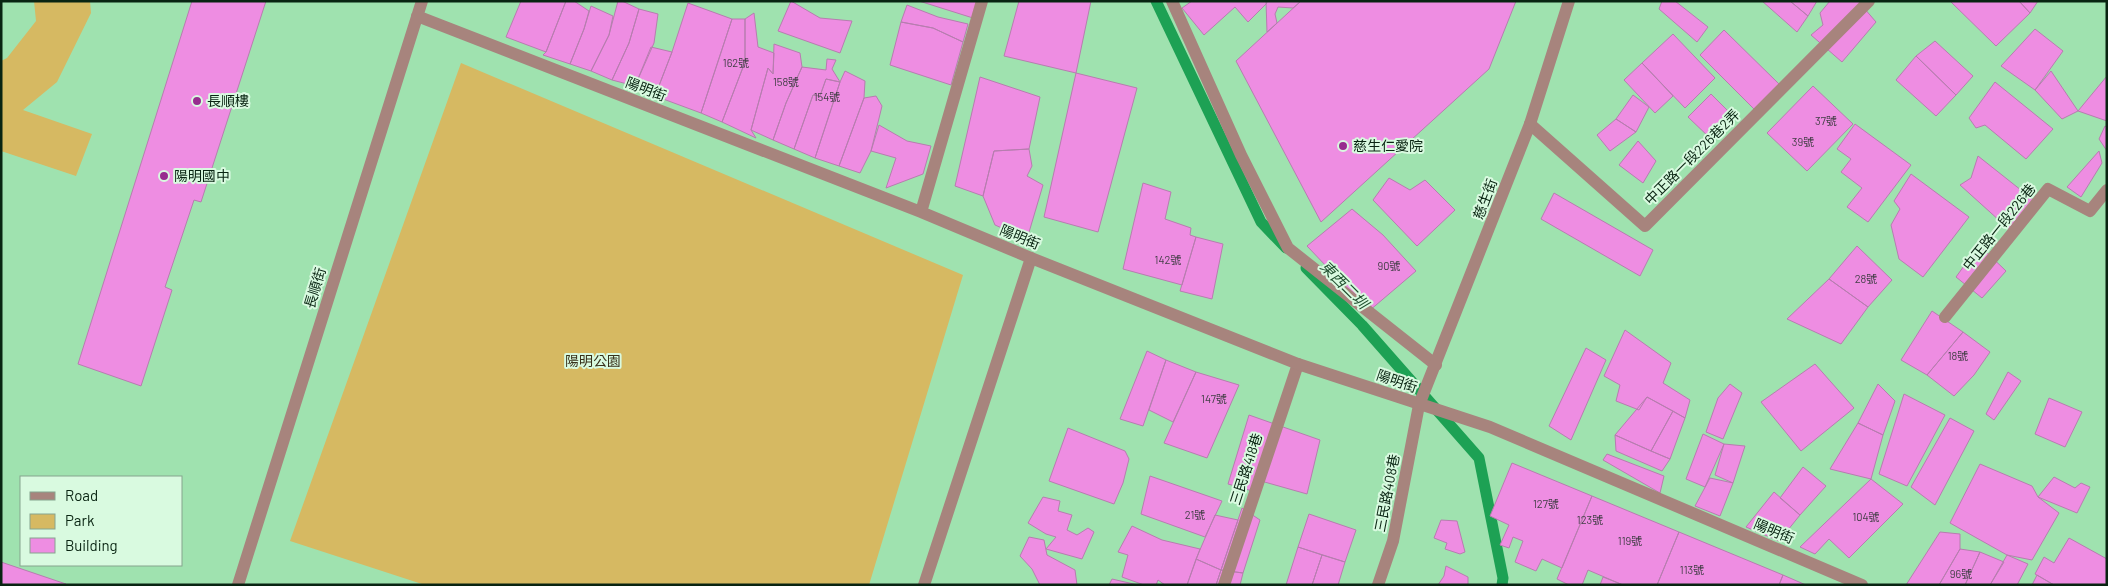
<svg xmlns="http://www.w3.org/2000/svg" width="2108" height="586" font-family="Barlow,'Noto Sans TC',sans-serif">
  <rect width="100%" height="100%" fill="#9fe2af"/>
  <path fill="#d6b962" d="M 34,1 L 90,1 L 91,13 L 57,82 L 23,110 L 92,134 L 76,176 L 1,151 L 1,61 L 7,58 L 36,21 Z
    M 461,63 L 963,275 L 869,585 L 425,585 L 290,541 Z"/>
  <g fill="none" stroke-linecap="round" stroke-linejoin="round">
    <path stroke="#1da154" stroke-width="11" d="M 1156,1 L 1261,222 L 1286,248
      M 1306,268 L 1362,325 L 1479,458 L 1503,578 L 1502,585"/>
  </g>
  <path fill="#ee8de2" stroke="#b77daf" d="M 192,1 L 266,1 L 201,202 L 194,200 L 165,287 L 172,290 L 141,386 L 78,364 Z
    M 521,1 L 566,1 L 546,52 L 506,37 Z
    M 566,1 L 574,1 L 589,11 L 584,29 L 570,64 L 543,55 L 546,52 Z
    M 618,1 L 622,1 L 639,9 L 629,43 L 612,80 L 591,71 L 609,35 Z
    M 791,1 L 820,18 L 852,21 L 840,53 L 778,31 Z
    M 919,1 L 977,1 L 973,18 Z
    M 1019,1 L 1091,1 L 1076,73 L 1004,56 Z
    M 1192,1 L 1266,1 L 1267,3 L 1248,22 L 1235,7 L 1204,35 L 1182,8 Z
    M 1266,1 L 1301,1 L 1293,8 L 1278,7 L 1275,14 L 1277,23 L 1267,32 Z
    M 1301,1 L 1516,1 L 1489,69 L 1321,222 L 1236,61 Z
    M 1662,1 L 1675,1 L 1708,27 L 1697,42 L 1659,9 Z
    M 1762,1 L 1790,1 L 1808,16 L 1797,32 Z
    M 1790,1 L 1817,1 L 1808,16 Z
    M 1830,1 L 1858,1 L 1876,22 L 1842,62 L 1811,35 L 1823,25 L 1820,13 Z
    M 1950,1 L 2019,1 L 2030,13 L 1996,46 Z
    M 2019,1 L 2038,1 L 2030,13 Z
    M 688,3 L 732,19 L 701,113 L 655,96 L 672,52 Z
    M 907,5 L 938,17 L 968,24 L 963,42 L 933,28 L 901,22 Z
    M 591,6 L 613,16 L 609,35 L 591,71 L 570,64 L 584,29 Z
    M 639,9 L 658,14 L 654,43 L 635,86 L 612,80 L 629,43 Z
    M 754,13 L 758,47 L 774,53 L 773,74 L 768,68 L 751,130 L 756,138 L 722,122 L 745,62 L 745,19 Z
    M 732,19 L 745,19 L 745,62 L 722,122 L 701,113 Z
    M 901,22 L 933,28 L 963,42 L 951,85 L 890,65 Z
    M 2035,29 L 2063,51 L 2035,90 L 2001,66 Z
    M 1724,30 L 1779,84 L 1754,109 L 1700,55 Z
    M 1673,34 L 1715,78 L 1685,108 L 1642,63 Z
    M 1935,41 L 1973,76 L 1956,95 L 1916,56 Z
    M 774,44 L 800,53 L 802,67 L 786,103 L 773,140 L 751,130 L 768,68 L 773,74 Z
    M 651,47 L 672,52 L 655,96 L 635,86 Z
    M 1916,56 L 1956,95 L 1936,116 L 1896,80 Z
    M 827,59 L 836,60 L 832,69 L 840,82 L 826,79 L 820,96 L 813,95 L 794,149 L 773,140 L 786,103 L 802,67 L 826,70 Z
    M 1642,63 L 1673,96 L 1655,113 L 1624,80 Z
    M 845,71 L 865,81 L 864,98 L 839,166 L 815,158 L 840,82 Z
    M 2051,71 L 2078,111 L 2062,119 L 2035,90 Z
    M 1076,73 L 1137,88 L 1098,232 L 1044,217 Z
    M 2107,76 L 2107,121 L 2078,111 Z
    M 980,77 L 1040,97 L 1029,149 L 994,151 L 983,196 L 955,186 Z
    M 826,79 L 840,82 L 815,158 L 794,149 L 813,95 L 820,96 Z
    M 1995,82 L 2053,129 L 2026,159 L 1985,125 L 1976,128 L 1969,118 Z
    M 1813,86 L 1853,124 L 1807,171 L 1767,133 Z
    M 1711,94 L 1734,117 L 1711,139 L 1688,117 Z
    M 1633,95 L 1649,107 L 1636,132 L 1616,119 Z
    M 876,96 L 882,106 L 871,151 L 860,173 L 839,166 L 864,98 Z
    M 1616,119 L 1636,132 L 1610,151 L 1597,135 Z
    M 1855,124 L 1911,165 L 1868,222 L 1847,207 L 1862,188 L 1841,172 L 1851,159 L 1837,149 Z
    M 879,125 L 907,141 L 931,146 L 923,174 L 886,188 L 896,158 L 871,151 Z
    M 2105,126 L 2107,127 L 2107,151 L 2099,139 Z
    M 1638,141 L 1656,161 L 1643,183 L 1619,165 Z
    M 1029,149 L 1032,166 L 1027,176 L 1043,185 L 1027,239 L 995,225 L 983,196 L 994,151 Z
    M 2099,151 L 2102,163 L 2081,197 L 2067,187 Z
    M 1978,156 L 2036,202 L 2011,231 L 1960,185 L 1971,178 Z
    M 1911,174 L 1969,217 L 1923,277 L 1899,259 L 1891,225 L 1900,209 L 1894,201 Z
    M 1389,178 L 1410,190 L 1425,180 L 1455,210 L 1417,246 L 1373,200 Z
    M 1143,183 L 1171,192 L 1165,219 L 1191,228 L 1190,235 L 1196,237 L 1182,285 L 1123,269 Z
    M 1554,193 L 1653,250 L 1640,276 L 1541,219 Z
    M 1352,209 L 1383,235 L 1416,271 L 1369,311 L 1307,246 Z
    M 1196,237 L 1223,244 L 1212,299 L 1180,291 Z
    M 1979,245 L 2006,271 L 1982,298 L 1956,277 Z
    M 1857,246 L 1892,280 L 1868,307 L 1829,279 Z
    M 1829,279 L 1868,307 L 1841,344 L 1787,319 Z
    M 1932,311 L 1963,332 L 1927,375 L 1901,360 Z
    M 1625,330 L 1671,363 L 1663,383 L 1690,400 L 1685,418 L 1647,397 L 1639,410 L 1616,401 L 1620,385 L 1604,376 Z
    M 1963,332 L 1990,352 L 1974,375 L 1954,396 L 1927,375 Z
    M 1586,348 L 1606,360 L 1571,440 L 1549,426 Z
    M 1147,351 L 1166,360 L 1143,426 L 1120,419 Z
    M 1166,360 L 1196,372 L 1173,422 L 1149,410 Z
    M 1815,364 L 1854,408 L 1801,451 L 1761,402 Z
    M 1196,372 L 1239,385 L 1207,458 L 1164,443 Z
    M 2008,372 L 2021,381 L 1994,420 L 1986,414 Z
    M 1730,384 L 1742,393 L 1723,439 L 1706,432 L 1718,398 Z
    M 1878,384 L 1895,401 L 1883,435 L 1858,423 Z
    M 1904,394 L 1945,415 L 1907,486 L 1879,474 Z
    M 1647,397 L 1673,411 L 1651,451 L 1615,435 Z
    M 2049,398 L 2082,412 L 2065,447 L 2035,434 Z
    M 1673,411 L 1685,418 L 1670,459 L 1651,451 Z
    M 1249,415 L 1320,440 L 1307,494 L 1261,481 L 1256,492 L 1228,484 Z
    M 1950,418 L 1974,431 L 1935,505 L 1911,487 Z
    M 1858,423 L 1883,435 L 1871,479 L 1830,469 Z
    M 1068,428 L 1125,451 L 1129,459 L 1123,483 L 1114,504 L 1049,481 Z
    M 1703,434 L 1724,444 L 1705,487 L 1686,479 Z
    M 1615,435 L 1651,451 L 1670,459 L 1662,471 L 1616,451 Z
    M 1724,444 L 1745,446 L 1733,483 L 1715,475 Z
    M 1607,454 L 1664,476 L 1660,493 L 1603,460 Z
    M 1512,463 L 1592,496 L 1562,568 L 1542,559 L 1536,571 L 1515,562 L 1523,541 L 1513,537 L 1509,548 L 1500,545 L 1509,525 L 1490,516 Z
    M 1980,464 L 2032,486 L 2038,497 L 2059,513 L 2032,560 L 2007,555 L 1950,523 Z
    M 1803,467 L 1826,486 L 1800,515 L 1780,498 Z
    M 1150,476 L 1222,501 L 1205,537 L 1141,514 Z
    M 2054,477 L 2075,488 L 2081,483 L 2090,487 L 2077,513 L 2038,497 Z
    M 1710,478 L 1733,483 L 1720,516 L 1695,506 Z
    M 1871,479 L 1903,504 L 1849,558 L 1829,539 L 1815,554 L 1800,547 Z
    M 1774,492 L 1800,515 L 1779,541 L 1746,527 Z
    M 1592,496 L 1679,532 L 1657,585 L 1623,585 L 1588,570 L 1582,585 L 1569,585 L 1557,579 Z
    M 1043,497 L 1060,501 L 1058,511 L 1072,515 L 1067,530 L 1077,535 L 1088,528 L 1094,532 L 1082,559 L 1046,549 L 1056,537 L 1046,534 L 1028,523 Z
    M 1242,508 L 1260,520 L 1243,573 L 1221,570 Z
    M 1309,514 L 1356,530 L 1345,562 L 1298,547 Z
    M 1215,515 L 1238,520 L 1221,570 L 1196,559 Z
    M 1441,520 L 1457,521 L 1465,552 L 1460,554 L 1445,549 L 1447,543 L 1434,538 Z
    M 1132,526 L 1162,540 L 1200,549 L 1187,585 L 1165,585 L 1158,580 L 1156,585 L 1144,585 L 1122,577 L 1128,555 L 1118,552 Z
    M 1679,532 L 1783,575 L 1779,585 L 1657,585 Z
    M 1940,532 L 1960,534 L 1960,549 L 1939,585 L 1906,585 Z
    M 1029,537 L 1044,540 L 1047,555 L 1075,570 L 1077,585 L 1040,585 L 1032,569 L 1020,556 Z
    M 2069,538 L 2107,559 L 2107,585 L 2054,585 L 2035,574 L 2044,557 L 2054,563 Z
    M 1298,547 L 1322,555 L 1312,585 L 1286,585 Z
    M 1960,549 L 1980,552 L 1965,585 L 1939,585 Z
    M 1980,552 L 2004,562 L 1990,585 L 1965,585 Z
    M 1322,555 L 1345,562 L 1338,585 L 1312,585 Z
    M 2007,555 L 2028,564 L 2017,585 L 1990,585 Z
    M 1196,559 L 1221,570 L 1216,585 L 1187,585 Z
    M 1,562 L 66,584 L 1,585 Z
    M 1446,566 L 1468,577 L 1468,585 L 1438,585 L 1444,576 Z
    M 1221,570 L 1243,573 L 1240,585 L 1216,585 Z
    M 1783,575 L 1806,585 L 1779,585 Z
    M 2037,575 L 2054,585 L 2032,585 Z
    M 1603,577 L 1623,585 L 1600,585 Z
    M 1112,579 L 1138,585 L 1109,585 Z"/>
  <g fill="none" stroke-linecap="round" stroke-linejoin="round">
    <path stroke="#a7847d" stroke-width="12" d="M 1172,1 L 1241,155 L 1288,248 L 1436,365
      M 1530,124 L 1645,226 L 1869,1
      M 1945,317 L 2048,189 L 2090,211 L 2107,190
      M 924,585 L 1031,258
      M 1224,585 L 1298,364
      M 1378,585 L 1393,541 L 1419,405"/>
    <path stroke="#a7847d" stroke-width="12" d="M 417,16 L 921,212 L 1031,258 L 1298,364 L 1490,427 L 1862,585
      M 921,212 L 982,1
      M 1419,405 L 1530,124 L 1569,1
      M 238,585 L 422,1"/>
  </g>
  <g fill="#972c8e" stroke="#d9fae0" stroke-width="2">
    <circle cx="197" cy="101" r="5"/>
    <circle cx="1343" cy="146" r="5"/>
    <circle cx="164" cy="176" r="5"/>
  </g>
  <g text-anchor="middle" stroke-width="4" stroke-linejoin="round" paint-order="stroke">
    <g font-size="11" fill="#423e46">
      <text x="736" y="67">162號</text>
      <text x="786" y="86">158號</text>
      <text x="827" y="101">154號</text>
      <text x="1826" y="125">37號</text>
      <text x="1803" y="146">39號</text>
      <text x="1168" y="264">142號</text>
      <text x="1389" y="270">90號</text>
      <text x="1866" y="283">28號</text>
      <text x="1958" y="360">18號</text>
      <text x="1214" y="403">147號</text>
      <text x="1546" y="508">127號</text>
      <text x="1195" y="519">21號</text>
      <text x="1866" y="521">104號</text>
      <text x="1590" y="524">123號</text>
      <text x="1630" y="545">119號</text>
      <text x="1692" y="574">113號</text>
      <text x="1961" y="578">96號</text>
    </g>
    <g font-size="14" fill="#092412" stroke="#d9fae0">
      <text transform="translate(646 89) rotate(21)" y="5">陽明街</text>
      <text transform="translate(1692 157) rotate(-45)" y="5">中正路一段226巷2弄</text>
      <text transform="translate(1485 199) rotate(-69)" y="5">慈生街</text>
      <text transform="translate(1999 227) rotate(-51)" y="5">中正路一段226巷</text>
      <text transform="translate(1020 237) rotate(22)" y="5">陽明街</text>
      <text transform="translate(315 288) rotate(-73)" y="5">長順街</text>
      <text transform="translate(1397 381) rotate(19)" y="5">陽明街</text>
      <text transform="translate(1246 469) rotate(-72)" y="5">三民路418巷</text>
      <text transform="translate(1387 493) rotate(-79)" y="5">三民路408巷</text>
      <text transform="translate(1774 531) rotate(23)" y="5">陽明街</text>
    </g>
    <g font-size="14" fill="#092412" stroke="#d9fae0" text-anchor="start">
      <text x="207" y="106">長順樓</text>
      <text x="1353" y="151">慈生仁愛院</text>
      <text x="174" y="181">陽明國中</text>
    </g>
    <g font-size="14" fill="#38301a" stroke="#d9fae0">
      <text x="593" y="366">陽明公園</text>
    </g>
    <g font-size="15" font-style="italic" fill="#1f4e2e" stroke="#d9fae0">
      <text transform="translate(1344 285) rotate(45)" y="5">東西二圳</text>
    </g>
  </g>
  <rect width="2108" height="586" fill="none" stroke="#092412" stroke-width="5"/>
  <rect x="20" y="476" width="162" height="90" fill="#d9fae0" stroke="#86a48e"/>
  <rect x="30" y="492" width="25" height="8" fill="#a7847d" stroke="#86a48e"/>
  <text x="65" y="501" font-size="15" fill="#092412">Road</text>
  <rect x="30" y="514" width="25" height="15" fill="#d6b962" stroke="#86a48e"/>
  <text x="65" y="526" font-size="15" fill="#092412">Park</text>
  <rect x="30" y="538" width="25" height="15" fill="#ee8de2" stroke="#86a48e"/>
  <text x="65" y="551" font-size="15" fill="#092412">Building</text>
</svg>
